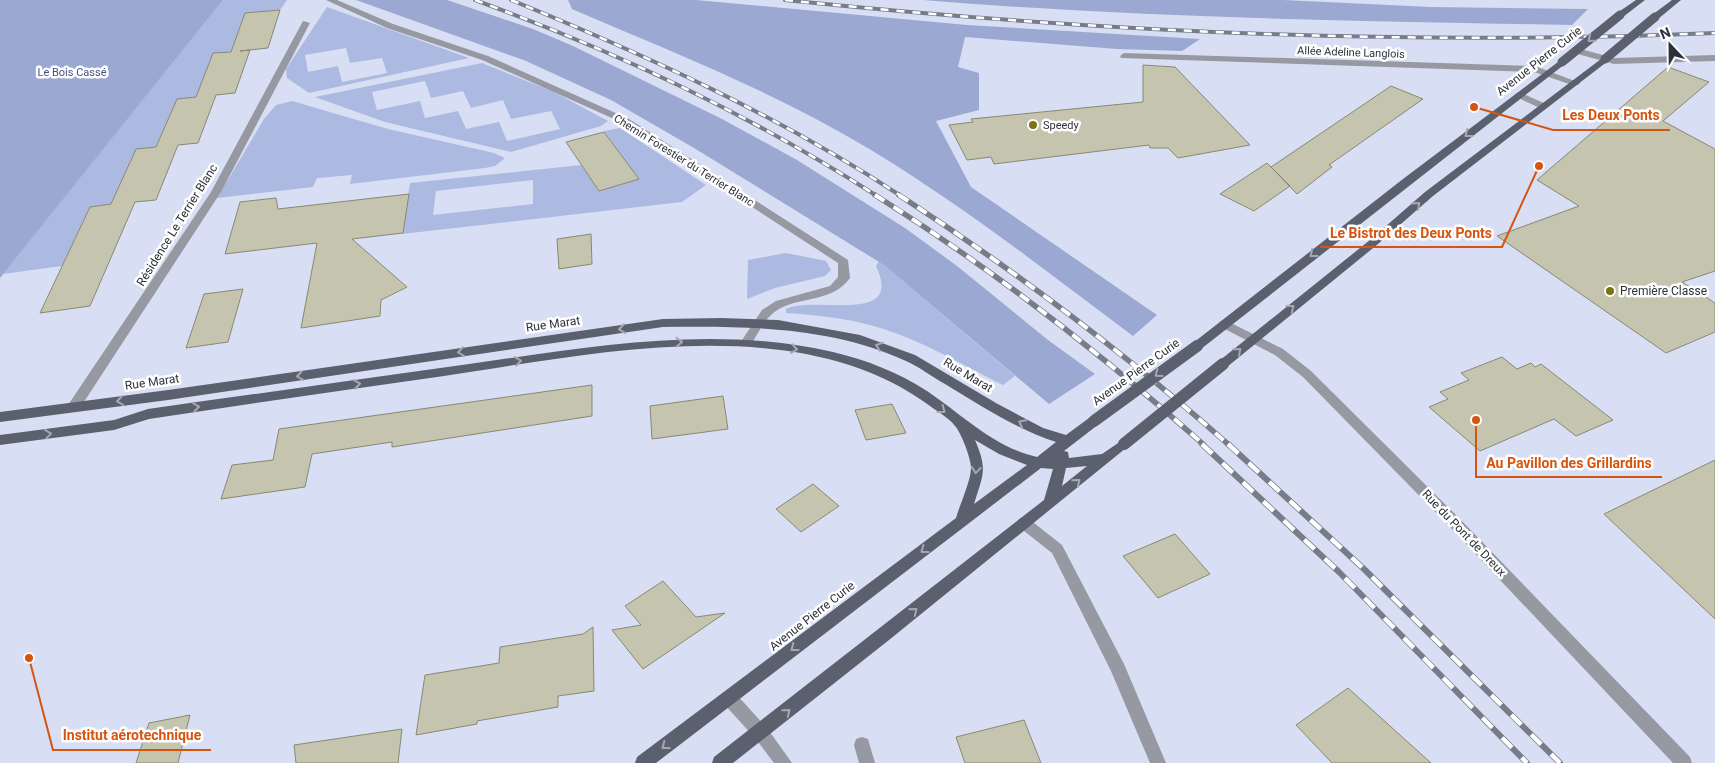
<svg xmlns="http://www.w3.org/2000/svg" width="1715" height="763" font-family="Roboto,sans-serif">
  <rect width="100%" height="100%" fill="#d8dff4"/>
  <path fill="#acb9e1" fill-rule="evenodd" d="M 223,0 L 287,0 L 280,10 L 245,13 L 231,52 L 213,54 L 196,97 L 177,99 L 156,147 L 136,150 L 111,204 L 90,207 L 62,266 L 3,274 Z
    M 327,7 L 469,58 L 309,93 L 287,78 L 286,69 ZM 346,48 L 350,63 L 382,58 L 387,73 L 342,82 L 338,66 L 308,72 L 305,55 Z
    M 482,63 L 554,92 L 608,121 L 601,126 L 511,152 L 385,122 L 315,97 ZM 425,81 L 431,98 L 463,91 L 471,108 L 503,100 L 511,119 L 551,111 L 560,129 L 507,141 L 499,122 L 466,129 L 458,111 L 425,118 L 420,101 L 377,110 L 372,92 Z
    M 292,101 L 388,129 L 494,153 L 505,158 L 495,166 L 485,168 L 350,184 L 352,175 L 317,178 L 313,187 L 217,198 L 264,119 L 276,105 Z
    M 620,128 L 706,185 L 682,202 L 402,234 L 410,183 L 581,165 L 599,191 L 638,179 L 604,131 ZM 533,180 L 533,204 L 433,215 L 436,191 Z
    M 786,253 L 826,261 L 831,270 L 825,276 L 775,288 L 747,299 L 748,260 Z
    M 879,261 L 884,265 L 1015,376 L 1003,385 C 962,365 922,340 877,327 C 848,318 816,315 786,313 L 786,309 C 817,295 904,326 876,266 Z"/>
  <path fill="#9ba8d1" d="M 0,0 L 223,0 L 0,278 Z
    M 356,0 L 447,0 L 533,29 L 573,46 L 722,119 L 797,160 L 905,228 L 957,266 L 1048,340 L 1095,374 L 1049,404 L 884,265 L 694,148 L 611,100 L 526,61 Z
    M 568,0 L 696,0 L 967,25 L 1200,39 L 1182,51 L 1117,49 L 965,37 L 958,67 L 979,73 L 979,110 L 936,121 L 971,187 L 1157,315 L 1133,336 C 1031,260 930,179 816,119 C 737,77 653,44 572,9 Z
    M 923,0 L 1283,0 L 1431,7 L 1588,9 L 1572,25 C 1356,21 1139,18 923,0 Z"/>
  <path fill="#c5c4ae" stroke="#898874" d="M 280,10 L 268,48 L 240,51 L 250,50 L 235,93 L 216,95 L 198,143 L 178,145 L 156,200 L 135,202 L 90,306 L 40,313 L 90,207 L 111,204 L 136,149 L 156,147 L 177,99 L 196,97 L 213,53 L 231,52 L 245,13 Z
    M 1143,65 L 1175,67 L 1250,145 L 1178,158 L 1168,148 L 1150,148 L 1149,145 L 994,164 L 991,157 L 967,160 L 949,125 L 973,122 L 971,119 L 1143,102 Z
    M 1668,67 L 1709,82 L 1663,121 L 1715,149 L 1715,271 L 1682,282 L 1715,303 L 1715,332 L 1666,353 L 1497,236 L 1579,206 L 1537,180 Z
    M 1391,86 L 1423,99 L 1329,165 L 1332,167 L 1297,194 L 1271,167 Z
    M 604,132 L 639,179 L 599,191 L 566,142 Z
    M 1267,163 L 1290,186 L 1254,211 L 1220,194 Z
    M 409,194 L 403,233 L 352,239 L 407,287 L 381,300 L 380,316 L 301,328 L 317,243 L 225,254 L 240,202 L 276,198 L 278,209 Z
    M 591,234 L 592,264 L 559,269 L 557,239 Z
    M 243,289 L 228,342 L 186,348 L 204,294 Z
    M 1502,357 L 1517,369 L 1531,363 L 1535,367 L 1541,364 L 1613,420 L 1576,436 L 1554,419 L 1480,451 L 1429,407 L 1448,399 L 1440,392 L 1469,380 L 1461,373 Z
    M 592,385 L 592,416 L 392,447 L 392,442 L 312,454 L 305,487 L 221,499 L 232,465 L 273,460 L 279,429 Z
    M 723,396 L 728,429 L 652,439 L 650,406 Z
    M 892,404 L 906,433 L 866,440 L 855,410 Z
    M 1715,460 L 1715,619 L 1604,514 Z
    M 813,484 L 839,506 L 801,532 L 776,509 Z
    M 1175,534 L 1210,574 L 1158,598 L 1123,556 Z
    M 663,581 L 696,617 L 725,613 L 643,669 L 612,630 L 641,625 L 625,606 Z
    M 593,627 L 594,691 L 558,696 L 558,707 L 477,721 L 477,724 L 416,735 L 425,675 L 499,663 L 500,647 L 583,634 Z
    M 1348,688 L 1431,763 L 1332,763 L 1296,725 Z
    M 190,715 L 178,763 L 136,763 L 149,723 Z
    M 1024,720 L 1041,763 L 965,763 L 956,737 Z
    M 402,729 L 398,763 L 296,763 L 294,745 Z"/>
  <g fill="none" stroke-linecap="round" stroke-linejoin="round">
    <path fill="#9699a2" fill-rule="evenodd" d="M 326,0 L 337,0 L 393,24 L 488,56 L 629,119 L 848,260 L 850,278 C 830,306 791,294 770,316 C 762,324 756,337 750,346 L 742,346 L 740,343 L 762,310 L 776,301 L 830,286 L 838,277 L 838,263 L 623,123 L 482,60 L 387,28 Z
      M 303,21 L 310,23 L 221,192 L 78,411 L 68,411 L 67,408 L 68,405 L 211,192 Z
      M 1577,48 L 1614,58 L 1715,55 L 1715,61 L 1614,64 L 1574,53 L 1574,49 Z
      M 1124,53 L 1535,66 L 1580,83 L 1578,85 L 1572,85 L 1534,72 L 1121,58 L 1120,56 Z
      M 1519,92 L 1546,104 L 1548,106 L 1543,109 L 1540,108 L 1516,97 L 1514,95 Z
      M 1225,320 L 1283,349 L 1311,371 L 1460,519 L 1690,757 L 1692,763 L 1673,763 L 1450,527 L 1303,377 L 1275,355 L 1221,327 L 1219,324 L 1221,321 Z
      M 1024,517 L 1029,519 L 1062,545 L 1124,664 L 1166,763 L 1150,763 L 1111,671 L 1052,553 L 1019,527 L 1017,523 L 1019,519 Z
      M 730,692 L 736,694 L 767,728 L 792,763 L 774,763 L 755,738 L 724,704 L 722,699 L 724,694 Z
      M 862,737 L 868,739 L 875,763 L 859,763 L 854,745 L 856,739 Z"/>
    <path fill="#5b606f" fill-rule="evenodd" d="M 1636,0 L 1645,0 L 1623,17 L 1617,17 L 1617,13 Z
      M 1672,0 L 1681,0 L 1658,19 L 1652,19 L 1652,15 Z
      M 1605,56 L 1608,57 L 1608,61 L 1433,196 L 1378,244 L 1227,367 L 1219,367 L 1217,364 L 1219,361 L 1370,240 L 1425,192 Z
      M 1562,59 L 1566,62 L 1565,64 L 1201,349 L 1193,349 L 1191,346 L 1193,343 L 1403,179 Z
      M 721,318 L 778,320 L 860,335 L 915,355 L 996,403 L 1043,428 L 1066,435 L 1089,418 L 1099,418 L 1100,421 L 1099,424 L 1064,451 L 1068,452 L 1069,458 L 1102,454 L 1124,439 L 1129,441 L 1131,444 L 889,640 L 733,763 L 712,763 L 714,757 L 1044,500 L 1053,469 L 1041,468 L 656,763 L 635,763 L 637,757 L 956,518 C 960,504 970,483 971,469 C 972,461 961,432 955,426 C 949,418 938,412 930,406 C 798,308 594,354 444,376 C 346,390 247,404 149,419 L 114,430 L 0,445 L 0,435 L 114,420 L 148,409 C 255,394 362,379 469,364 C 590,347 712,324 833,352 C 866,360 898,372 927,391 C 963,415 993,447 1037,457 L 1056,442 C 1017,429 981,406 945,384 C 932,377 920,367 906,361 C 830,326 745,326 663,327 L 168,400 L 0,422 L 0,412 L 168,390 L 663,319 ZM 975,440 L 999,454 L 1027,465 L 974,504 C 983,475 988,470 975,440 ZM 1087,466 L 1062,486 L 1066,468 Z"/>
    <g stroke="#777c89" stroke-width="4">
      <path id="rail-far2" d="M 475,0 C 620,53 747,113 877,196
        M 511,0 C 646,55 779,116 901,196
        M 785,0 C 1093,32 1405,46 1715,33"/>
    </g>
    <g stroke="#777c89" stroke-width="5.5">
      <path id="rail-far1" d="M 875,195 C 991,268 1101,353 1204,445
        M 899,195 C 1014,270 1126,354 1229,445"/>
    </g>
    <g stroke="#777c89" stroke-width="6">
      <path id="rail" d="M 1202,444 L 1339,572 L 1527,763
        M 1228,444 L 1364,569 L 1560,763"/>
    </g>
    <use href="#rail-far2" stroke="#fff" stroke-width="2.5" stroke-dasharray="8" stroke-linecap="butt"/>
    <use href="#rail-far1" stroke="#fff" stroke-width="4" stroke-dasharray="11" stroke-linecap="butt"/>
    <use href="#rail" stroke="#fff" stroke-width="4.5" stroke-dasharray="14" stroke-linecap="butt"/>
    <path stroke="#5b606f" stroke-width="9" d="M 1605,59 L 1655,17
      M 1562,62 L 1620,15"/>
    <path stroke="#5b606f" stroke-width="12" d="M 1094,421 L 1197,346
      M 1124,444 L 1223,364"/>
  </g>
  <defs><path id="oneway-chevron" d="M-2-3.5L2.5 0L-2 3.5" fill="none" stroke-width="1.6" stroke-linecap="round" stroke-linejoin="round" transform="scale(1.25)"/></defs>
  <g stroke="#a5a8b0">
    <use href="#oneway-chevron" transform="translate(1591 39) rotate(141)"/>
    <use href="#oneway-chevron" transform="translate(1468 134) rotate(143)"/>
    <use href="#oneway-chevron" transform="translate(1417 205) rotate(-42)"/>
    <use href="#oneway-chevron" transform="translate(1313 254) rotate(142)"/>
    <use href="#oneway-chevron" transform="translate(1291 308) rotate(-38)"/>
    <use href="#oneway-chevron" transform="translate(622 329) rotate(172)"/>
    <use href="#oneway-chevron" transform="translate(679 342) rotate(-2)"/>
    <use href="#oneway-chevron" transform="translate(879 346) rotate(-160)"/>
    <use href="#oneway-chevron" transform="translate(794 349) rotate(10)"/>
    <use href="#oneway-chevron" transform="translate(1238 351) rotate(-41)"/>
    <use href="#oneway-chevron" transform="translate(461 352) rotate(172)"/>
    <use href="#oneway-chevron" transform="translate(518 361) rotate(-8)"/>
    <use href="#oneway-chevron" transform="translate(1158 374) rotate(144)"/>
    <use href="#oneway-chevron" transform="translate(300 376) rotate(172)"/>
    <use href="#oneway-chevron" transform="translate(357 384) rotate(-8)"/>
    <use href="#oneway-chevron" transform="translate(120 401) rotate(172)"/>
    <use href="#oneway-chevron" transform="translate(196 407) rotate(-8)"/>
    <use href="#oneway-chevron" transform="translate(942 410) rotate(37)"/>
    <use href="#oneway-chevron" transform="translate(1022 423) rotate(-152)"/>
    <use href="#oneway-chevron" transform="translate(48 434) rotate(-7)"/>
    <use href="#oneway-chevron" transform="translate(976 470) rotate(96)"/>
    <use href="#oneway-chevron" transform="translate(1077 482) rotate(-39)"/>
    <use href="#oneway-chevron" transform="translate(924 550) rotate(143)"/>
    <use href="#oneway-chevron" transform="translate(914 611) rotate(-39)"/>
    <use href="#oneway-chevron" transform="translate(794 648) rotate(142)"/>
    <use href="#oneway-chevron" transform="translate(787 712) rotate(-39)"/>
    <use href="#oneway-chevron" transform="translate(665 746) rotate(143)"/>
  </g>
  <g fill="#7b7315" stroke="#fff" stroke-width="2">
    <circle cx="1033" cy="125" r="5"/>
    <circle cx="1610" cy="291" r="5"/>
  </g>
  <g text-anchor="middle" stroke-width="5" stroke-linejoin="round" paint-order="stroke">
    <g font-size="11" fill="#2e3139" stroke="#fff">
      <text transform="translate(1351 52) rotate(2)" y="4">Allée Adeline Langlois</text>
      <text transform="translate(684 160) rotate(32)" y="4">Chemin Forestier du Terrier Blanc</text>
    </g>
    <g font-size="11" fill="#425087" stroke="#fff">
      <text x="72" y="76">Le Bois Cassé</text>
    </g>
    <g font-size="11" fill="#2e3139" stroke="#fff" text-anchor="start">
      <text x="1043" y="129">Speedy</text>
    </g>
    <g font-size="12" fill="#2e3139" stroke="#fff">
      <text transform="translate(1539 61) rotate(-38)" y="4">Avenue Pierre Curie</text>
      <text transform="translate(177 225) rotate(-58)" y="4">Résidence Le Terrier Blanc</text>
      <text transform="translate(553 324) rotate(-8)" y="4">Rue Marat</text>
      <text transform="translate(1136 372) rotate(-36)" y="4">Avenue Pierre Curie</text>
      <text transform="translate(968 375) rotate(31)" y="4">Rue Marat</text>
      <text transform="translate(152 382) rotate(-8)" y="4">Rue Marat</text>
      <text transform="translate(1464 533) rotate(46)" y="4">Rue du Pont de Dreux</text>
      <text transform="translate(812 616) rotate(-38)" y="4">Avenue Pierre Curie</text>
    </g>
    <g font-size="12" fill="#2e3139" stroke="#fff" text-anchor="start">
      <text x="1620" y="295">Première Classe</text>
    </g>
  </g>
  <path fill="none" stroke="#d55510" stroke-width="2" d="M1474 107L1553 130H1670M1539 166L1502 247H1320M1476 420L1476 477H1662M29 658L53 750H211"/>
  <g fill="#d55510" stroke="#fff" stroke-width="2">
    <circle cx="1474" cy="107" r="5"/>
    <circle cx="1539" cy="166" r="5"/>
    <circle cx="1476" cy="420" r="5"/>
    <circle cx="29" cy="658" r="5"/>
  </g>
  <g font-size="14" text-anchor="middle" font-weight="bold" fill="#d55510" stroke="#fff" stroke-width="5" stroke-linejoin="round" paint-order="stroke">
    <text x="1611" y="120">Les Deux Ponts</text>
    <text x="1411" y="238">Le Bistrot des Deux Ponts</text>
    <text x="1569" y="468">Au Pavillon des Grillardins</text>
    <text x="132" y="740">Institut aérotechnique</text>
  </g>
  <g transform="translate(1670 45) rotate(338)" stroke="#ffffff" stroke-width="4" paint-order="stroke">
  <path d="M0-4L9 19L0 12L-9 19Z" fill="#2e3139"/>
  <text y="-8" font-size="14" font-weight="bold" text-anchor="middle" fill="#2e3139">N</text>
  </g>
</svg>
